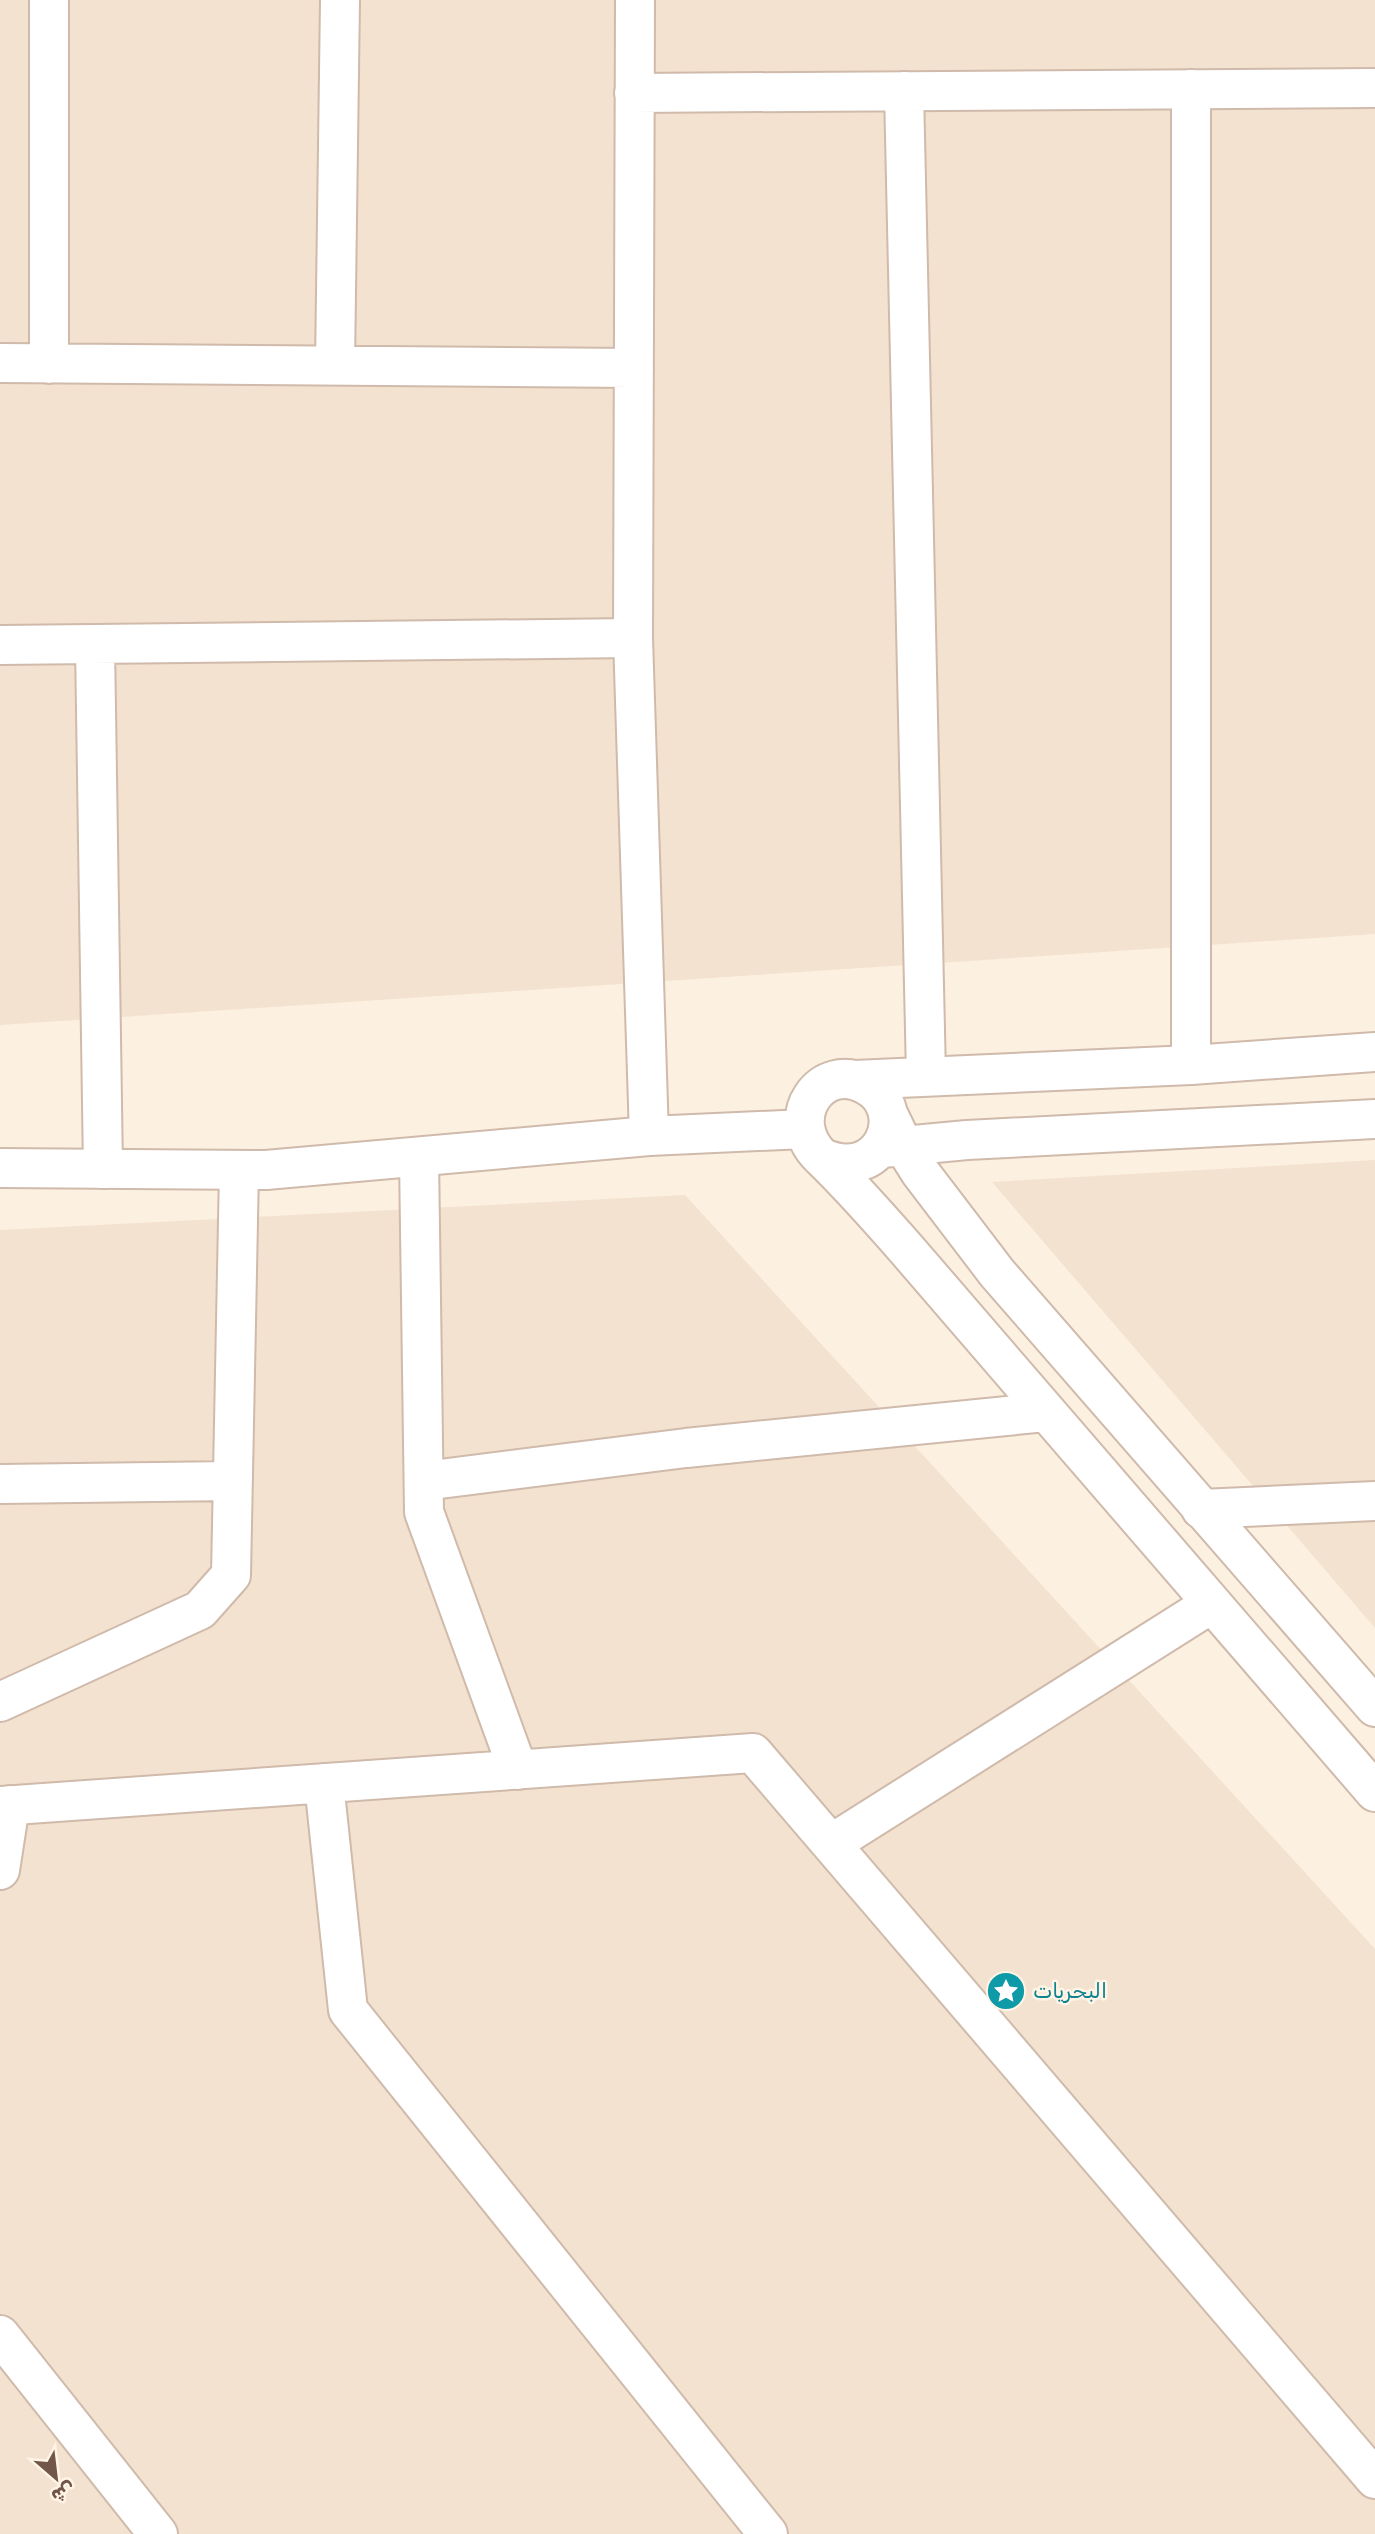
<svg xmlns="http://www.w3.org/2000/svg" width="1375" height="2534" font-family="Rubik,Vazirmatn,sans-serif">
  <rect width="100%" height="100%" fill="#fcf0e1"/>
  <path fill="#f3e2cf" d="M 0,0 L 1375,0 L 1375,934 L 0,1025 Z
    M 1375,1160 L 1375,1628 L 992,1182 Z
    M 685,1195 L 1375,1949 L 1375,2534 L 0,2534 L 0,1230 Z"/>
  <g fill="none" stroke-linecap="round" stroke-linejoin="round">
    <g stroke="#cfbaab" stroke-width="42">
      <path id="minor" d="M 49,0 L 49,364
        M 635,0 L 633,638 L 649,1136
        M 904,91 L 926,1075
        M 634,93 L 1375,88
        M 0,363 L 634,368
        M 335,365 L 340,0
        M 95,644 L 103,1169
        M 0,645 L 633,638
        M 1191,1065 L 1191,89
        M 419,1157 L 424,1512 L 518,1770
        M 424,1481 L 686,1448 L 1046,1412
        M 0,1484 L 232,1481
        M 1201,1509 L 1375,1501
        M 0,1702 L 200,1610 L 231,1575 L 239,1170
        M 324,1783 L 348,2010 L 768,2534
        M 0,1806 L 753,1753 L 1375,2479
        M 831,1844 L 1211,1604
        M 0,1870 L 10,1805
        M 0,2335 L 158,2534"/>
    </g>
    <g stroke="#cfbaab" stroke-width="42">
      <path id="tertiary" d="M 854,1080 L 1191,1065 L 1375,1052
        M 889,1116 L 903,1145 L 920,1172 L 997,1273 L 1375,1707
        M 882,1148 L 967,1140 L 1375,1119
        M 821,1157 C 881,1186 913,1110 866,1085 C 822,1060 781,1118 821,1157 C 852,1187 880,1219 908,1251 C 952,1302 996,1353 1039,1403 C 1151,1534 1263,1663 1375,1792
        M 0,1168 L 266,1170 L 649,1136 L 804,1129"/>
    </g>
    <use href="#minor" stroke="#fff" stroke-width="38"/>
    <use href="#tertiary" stroke="#fff" stroke-width="38"/>
  </g>
  <defs>
    <g id="sight-disc" transform="scale(2.0125)"><circle r="9.5" fill="#0f9aa8" stroke="#fff4e6"/><path d="M0-6L1.8-2.2L6-1.7L2.9 1.2L3.7 5.4L0 3.3L-3.7 5.4L-2.9 1.2L-6-1.7L-1.8-2.2Z" fill="#fff"/></g>
  </defs>
  <g fill-rule="evenodd">
    <use href="#sight-disc" x="1006" y="1991"/>
  </g>
  <g text-anchor="middle" stroke-width="5" stroke-linejoin="round" paint-order="stroke">
    <g font-size="21" fill="#0d838f" stroke="#fff4e6" text-anchor="start">
      <text x="1033" y="1998">البحريات</text>
    </g>
  </g>
  <g transform="translate(56 2478) rotate(152)" stroke="#fff4e6" stroke-width="5" paint-order="stroke">
  <path d="M0-5L12 26L0 18L-12 26Z" fill="#725648"/>
  <text y="-10" font-size="19" font-weight="bold" text-anchor="middle" fill="#725648">ش</text>
  </g>
</svg>
